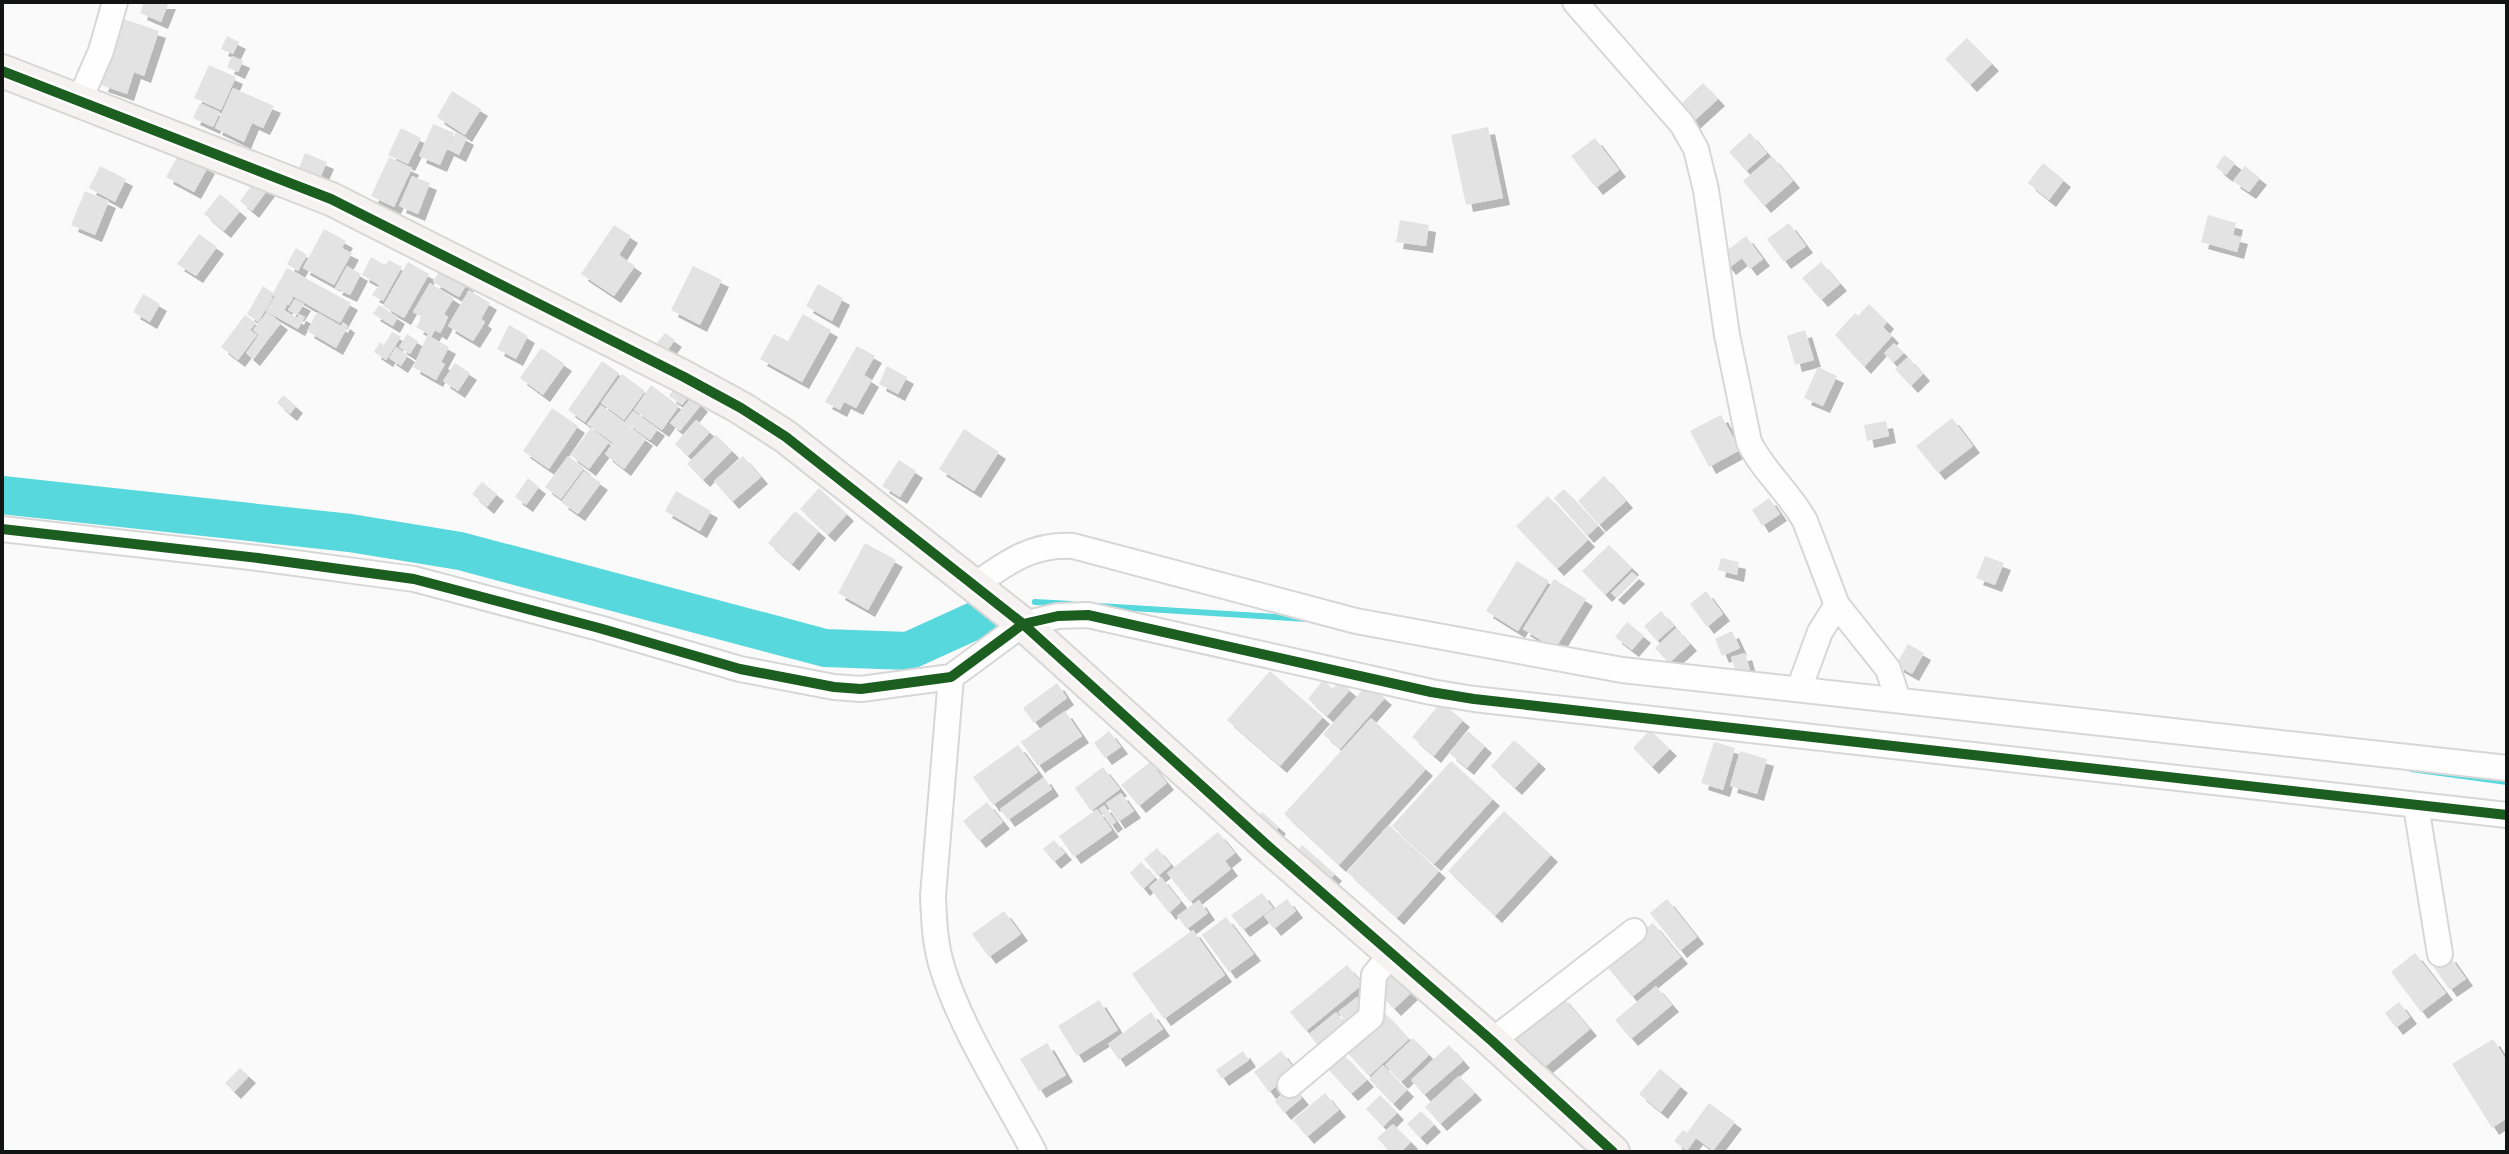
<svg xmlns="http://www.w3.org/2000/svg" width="2509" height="1154" font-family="'Open Sans',sans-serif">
  <defs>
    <filter id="shadow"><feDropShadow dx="7" dy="7" stdDeviation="0" flood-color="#0004"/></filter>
  </defs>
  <rect width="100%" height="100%" fill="#fafafb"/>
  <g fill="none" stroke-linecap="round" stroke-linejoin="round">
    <path stroke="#56d8dd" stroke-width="6" d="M 1035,602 L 1071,604
      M 1099,606 L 1307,619
      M 2411,769 L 2507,782"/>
    <path stroke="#56d8dd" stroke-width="38" d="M 2,495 L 350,533 L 460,551 L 825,648 L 908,651 L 985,616"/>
  </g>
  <path fill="#e3e3e4" filter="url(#shadow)" d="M 144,2 L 169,2 L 161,22 L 140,13 Z
    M 124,19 L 159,31 L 144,76 L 134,72 L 127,94 L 101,85 Z
    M 227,36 L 239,42 L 233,54 L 221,49 Z
    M 1967,38 L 1992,64 L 1970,85 L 1945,59 Z
    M 232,56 L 243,61 L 238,72 L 227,67 Z
    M 209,65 L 236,77 L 221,110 L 194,98 Z
    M 1703,83 L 1718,99 L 1693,122 L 1679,106 Z
    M 233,88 L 274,106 L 263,128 L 252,123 L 244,142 L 215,128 Z
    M 452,91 L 481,109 L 465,135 L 437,117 Z
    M 200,103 L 220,112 L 213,127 L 193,118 Z
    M 433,124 L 454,133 L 449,146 L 456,132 L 467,138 L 459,155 L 447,149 L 440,165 L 419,156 Z
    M 1488,127 L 1503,198 L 1466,205 L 1451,135 Z
    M 401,128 L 421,138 L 408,164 L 388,155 Z
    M 1750,133 L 1767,153 L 1746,171 L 1729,152 Z
    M 1595,138 L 1619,170 L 1596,188 L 1571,156 Z
    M 180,152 L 208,167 L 194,192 L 166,177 Z
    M 305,153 L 327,162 L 317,185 L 296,176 Z
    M 2224,155 L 2235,163 L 2226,175 L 2216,167 Z
    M 1772,156 L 1793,181 L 1764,206 L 1743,181 Z
    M 389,157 L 412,168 L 394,207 L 371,196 Z
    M 2043,163 L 2064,180 L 2049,200 L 2028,183 Z
    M 100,166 L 126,179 L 115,202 L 89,188 Z
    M 2245,166 L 2260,178 L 2249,192 L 2233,181 Z
    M 259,175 L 272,184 L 252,211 L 240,201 Z
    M 412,176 L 430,183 L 418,214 L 399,206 Z
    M 85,191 L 109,201 L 95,235 L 71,225 Z
    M 220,194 L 240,211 L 224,231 L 204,214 Z
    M 2208,215 L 2236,223 L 2233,235 L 2241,237 L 2237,252 L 2201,242 Z
    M 1400,220 L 1429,225 L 1426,246 L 1396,242 Z
    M 1789,223 L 1806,246 L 1784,262 L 1767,239 Z
    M 614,225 L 631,236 L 619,255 L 635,266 L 614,296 L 581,274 Z
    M 324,229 L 346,241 L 342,248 L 352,253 L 334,285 L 303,268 Z
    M 199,234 L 217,247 L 196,276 L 177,264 Z
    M 1746,236 L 1763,259 L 1750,269 L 1742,258 L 1729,268 L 1720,256 Z
    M 296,248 L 307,255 L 298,271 L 287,264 Z
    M 371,257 L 385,265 L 389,260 L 402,267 L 383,301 L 372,295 L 379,285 L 362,275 Z
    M 408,262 L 429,274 L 404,318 L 383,306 Z
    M 1821,262 L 1840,284 L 1821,300 L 1802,278 Z
    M 347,266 L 361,274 L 350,295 L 335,288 Z
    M 693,266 L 722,280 L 700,325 L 671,310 Z
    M 287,268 L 351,303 L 340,323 L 291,295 L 293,298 L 289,305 L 280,301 L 287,305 L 284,310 L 297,318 L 299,314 L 305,317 L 298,329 L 266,311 L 275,297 L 269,294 L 273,298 L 258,322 L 247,314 L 263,286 L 273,293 Z
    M 441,268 L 467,284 L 459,297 L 433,282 Z
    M 430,283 L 454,298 L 444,314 L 448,317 L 444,326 L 440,333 L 435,330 L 431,337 L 449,347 L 441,362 L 445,364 L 436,380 L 413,367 L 428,334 L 416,327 L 422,317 L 413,312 Z
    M 818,284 L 843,298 L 832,321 L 806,306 Z
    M 469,290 L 490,303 L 481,319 L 485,322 L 473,341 L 448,326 Z
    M 143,294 L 160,304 L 150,322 L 133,312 Z
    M 295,299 L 304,304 L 297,315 L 288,310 Z
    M 1869,304 L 1887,322 L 1883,327 L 1892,336 L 1864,367 L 1835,335 L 1855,313 L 1858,316 Z
    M 379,305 L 398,317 L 393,326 L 373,314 Z
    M 267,312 L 281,323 L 253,359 L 246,353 L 259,335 L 253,330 Z
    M 317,312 L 341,326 L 343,322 L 348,326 L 336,348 L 307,331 Z
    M 803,314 L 831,330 L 802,382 L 760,359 L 774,334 L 788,341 Z
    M 245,315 L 256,323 L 250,330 L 257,335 L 238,360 L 221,347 Z
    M 509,325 L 528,336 L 516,359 L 497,349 Z
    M 1805,330 L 1814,360 L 1795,365 L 1787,336 Z
    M 392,332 L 401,337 L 386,360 L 374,352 L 380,342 L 384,345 Z
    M 665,333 L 675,340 L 667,351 L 657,343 Z
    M 407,334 L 418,341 L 410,354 L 399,347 Z
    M 1894,343 L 1904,353 L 1893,363 L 1884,353 Z
    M 857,346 L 875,356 L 864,375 L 872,380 L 856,408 L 844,402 L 840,410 L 825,402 Z
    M 396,347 L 408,355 L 401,366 L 389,358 Z
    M 541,348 L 565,364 L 543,395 L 520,378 Z
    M 1908,357 L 1923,374 L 1911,386 L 1895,369 Z
    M 602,361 L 619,373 L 585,422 L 568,410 Z
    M 455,363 L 470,373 L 458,391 L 443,381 Z
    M 887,366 L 907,377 L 898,394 L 879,384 Z
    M 1818,367 L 1837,376 L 1823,406 L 1804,398 Z
    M 622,374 L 645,391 L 624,420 L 601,403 Z
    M 678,383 L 692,392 L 682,405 L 669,396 Z
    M 651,385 L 679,406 L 662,430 L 634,410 Z
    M 283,395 L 296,406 L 290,414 L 277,403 Z
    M 692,397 L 701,405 L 680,431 L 670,423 Z
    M 601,405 L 646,439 L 624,469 L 605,454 L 613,443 L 587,424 Z
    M 552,408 L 578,426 L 549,469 L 523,451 Z
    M 633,411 L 658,429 L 650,440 L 625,422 Z
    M 1721,415 L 1740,450 L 1709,467 L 1690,431 Z
    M 1952,418 L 1973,446 L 1938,473 L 1916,446 Z
    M 696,420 L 710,432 L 688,456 L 675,444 Z
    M 1886,421 L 1889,436 L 1867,441 L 1864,425 Z
    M 591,428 L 609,442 L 589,469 L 570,455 Z
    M 964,429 L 999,452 L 974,491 L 939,469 Z
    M 716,435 L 732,451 L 703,480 L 687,464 Z
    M 568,456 L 584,468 L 561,499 L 545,487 Z
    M 743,456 L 761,477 L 732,502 L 714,481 Z
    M 899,460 L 916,471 L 900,497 L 882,486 Z
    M 584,471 L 601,483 L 578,514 L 561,502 Z
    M 1604,476 L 1626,501 L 1599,525 L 1578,501 Z
    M 528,478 L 539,487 L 526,505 L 515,497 Z
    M 482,482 L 497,494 L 487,507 L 472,494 Z
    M 819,488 L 847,514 L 828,535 L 800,509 Z
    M 1564,489 L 1598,526 L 1587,536 L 1554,498 Z
    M 676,491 L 711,511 L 700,531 L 665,511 Z
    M 1548,496 L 1588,540 L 1557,569 L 1516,526 Z
    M 1769,498 L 1780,514 L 1762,526 L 1752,510 Z
    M 795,511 L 819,531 L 792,564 L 768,543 Z
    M 865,543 L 896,560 L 868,610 L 838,593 Z
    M 1609,545 L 1632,568 L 1605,595 L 1582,571 Z
    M 1985,556 L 2004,563 L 1995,585 L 1976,578 Z
    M 1721,558 L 1739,562 L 1737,575 L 1718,570 Z
    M 1517,561 L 1549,581 L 1518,631 L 1486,611 Z
    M 1632,572 L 1638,577 L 1617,598 L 1611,593 Z
    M 1554,579 L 1586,599 L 1555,649 L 1523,629 Z
    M 1706,591 L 1723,614 L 1707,627 L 1690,604 Z
    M 1661,611 L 1674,626 L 1657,641 L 1644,626 Z
    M 1627,622 L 1644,636 L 1632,650 L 1615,637 Z
    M 1676,628 L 1690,644 L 1669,663 L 1655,648 Z
    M 1732,631 L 1740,648 L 1722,656 L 1715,639 Z
    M 1908,644 L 1924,653 L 1912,674 L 1896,665 Z
    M 1745,653 L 1750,670 L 1736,674 L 1731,657 Z
    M 1270,671 L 1323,717 L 1280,766 L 1227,720 Z
    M 1323,680 L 1333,689 L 1339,681 L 1350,690 L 1327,716 L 1308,699 Z
    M 1057,683 L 1067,698 L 1034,723 L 1023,708 Z
    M 1368,684 L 1385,698 L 1340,749 L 1323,734 Z
    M 1441,702 L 1463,720 L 1434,756 L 1412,737 Z
    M 1065,711 L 1082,736 L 1038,766 L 1021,742 Z
    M 1371,718 L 1426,769 L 1339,865 L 1284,814 Z
    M 1650,730 L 1670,749 L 1652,767 L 1633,748 Z
    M 1109,731 L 1121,747 L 1105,758 L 1094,743 Z
    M 1468,731 L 1485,746 L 1467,768 L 1449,753 Z
    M 1514,740 L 1539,762 L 1515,788 L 1491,766 Z
    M 1714,742 L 1735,748 L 1723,790 L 1701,783 Z
    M 1018,745 L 1038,772 L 993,805 L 973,777 Z
    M 1740,751 L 1767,759 L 1757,794 L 1730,786 Z
    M 1451,761 L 1493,799 L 1434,864 L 1392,826 Z
    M 1150,762 L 1167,783 L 1139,806 L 1121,785 Z
    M 1103,767 L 1120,789 L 1091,811 L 1075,788 Z
    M 1044,777 L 1052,789 L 1008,820 L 1000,809 Z
    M 1121,793 L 1134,811 L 1118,822 L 1106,803 Z
    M 987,802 L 1003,822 L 979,841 L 963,821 Z
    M 1104,805 L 1116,822 L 1111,826 L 1099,809 Z
    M 1097,809 L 1112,830 L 1074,857 L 1059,836 Z
    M 1504,811 L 1551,855 L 1495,916 L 1448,871 Z
    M 1262,812 L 1279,827 L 1271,836 L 1254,821 Z
    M 1389,825 L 1439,871 L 1397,918 L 1347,872 Z
    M 1218,832 L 1235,853 L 1225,861 L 1231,869 L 1190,902 L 1167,873 Z
    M 1054,840 L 1065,853 L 1054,862 L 1043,849 Z
    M 1302,845 L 1335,874 L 1324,886 L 1292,857 Z
    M 1157,848 L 1171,865 L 1158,876 L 1144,859 Z
    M 1141,862 L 1155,878 L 1143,889 L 1130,873 Z
    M 1161,877 L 1181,902 L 1169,913 L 1149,887 Z
    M 1262,893 L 1273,908 L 1243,930 L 1231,915 Z
    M 1287,899 L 1296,911 L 1274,929 L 1264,916 Z
    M 1667,899 L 1697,937 L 1680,951 L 1650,913 Z
    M 1199,900 L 1208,913 L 1187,929 L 1177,916 Z
    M 1004,911 L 1021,934 L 989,957 L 972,934 Z
    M 1226,917 L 1254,954 L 1229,972 L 1202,935 Z
    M 1653,923 L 1681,957 L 1632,997 L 1604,963 Z
    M 1193,930 L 1225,975 L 1164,1019 L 1132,974 Z
    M 2415,953 L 2446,993 L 2421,1012 L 2391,972 Z
    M 2449,955 L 2466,979 L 2450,990 L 2433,966 Z
    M 1347,965 L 1363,984 L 1306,1031 L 1290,1012 Z
    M 1393,972 L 1412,992 L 1394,1009 L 1375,989 Z
    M 1656,986 L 1672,1005 L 1631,1039 L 1615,1020 Z
    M 1562,996 L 1590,1029 L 1540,1071 L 1513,1038 Z
    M 1357,997 L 1369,1012 L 1350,1027 L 1338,1012 Z
    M 1099,1000 L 1118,1030 L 1077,1056 L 1058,1026 Z
    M 2399,1002 L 2410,1017 L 2396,1028 L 2385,1013 Z
    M 1383,1011 L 1409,1039 L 1369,1076 L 1343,1048 Z
    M 1151,1012 L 1163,1029 L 1119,1060 L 1108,1044 Z
    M 1336,1012 L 1349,1028 L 1322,1051 L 1309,1034 Z
    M 1413,1038 L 1429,1055 L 1401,1082 L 1385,1065 Z
    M 2493,1039 L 2507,1061 L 2507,1118 L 2492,1128 L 2452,1064 Z
    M 1047,1043 L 1066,1075 L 1039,1091 L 1020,1059 Z
    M 1449,1045 L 1463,1061 L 1424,1095 L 1411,1080 Z
    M 1243,1051 L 1249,1060 L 1222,1079 L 1216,1070 Z
    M 1281,1051 L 1296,1071 L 1269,1092 L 1254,1072 Z
    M 1341,1052 L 1367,1080 L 1351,1094 L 1325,1066 Z
    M 1383,1065 L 1407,1090 L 1393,1104 L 1369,1079 Z
    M 240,1068 L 249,1076 L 234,1092 L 225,1083 Z
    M 1660,1069 L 1681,1086 L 1661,1112 L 1639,1094 Z
    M 1459,1076 L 1475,1093 L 1440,1124 L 1425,1107 Z
    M 1292,1086 L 1302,1098 L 1284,1113 L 1275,1101 Z
    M 1325,1093 L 1339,1110 L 1307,1137 L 1293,1120 Z
    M 1380,1095 L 1397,1113 L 1383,1127 L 1366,1109 Z
    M 1709,1103 L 1735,1122 L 1713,1151 L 1696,1138 L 1687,1151 L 1674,1141 L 1683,1130 L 1687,1133 Z
    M 1421,1111 L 1434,1125 L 1420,1138 L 1407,1124 Z
    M 1393,1124 L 1411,1142 L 1401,1152 L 1390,1152 L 1377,1138 Z"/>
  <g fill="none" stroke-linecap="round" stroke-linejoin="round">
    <g stroke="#d7d7d8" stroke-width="28">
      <path id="street" d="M 1575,2 L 1682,124 L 1696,149 L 1706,190 L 1727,335 L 1749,442 C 1763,471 1789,492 1805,521 L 1837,605 L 1888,669 L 1898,700
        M 80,99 L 101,51 L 115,2
        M 2,529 L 258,558 L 414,579 L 599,628 L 740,669 L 834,687 L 861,689 L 951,677 L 1023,624 L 1058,616 L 1088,615 L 1431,692 L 1474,699 L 2507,815
        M 975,585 C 1006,563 1033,543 1073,546 L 1356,621 L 1622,670 L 2507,768
        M 951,677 L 933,896 C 934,921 935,946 943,970 C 962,1030 1004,1095 1034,1152
        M 1799,689 L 1820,632 L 1837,605
        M 2416,806 L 2440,954
        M 1492,1041 L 1634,931
        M 1290,1085 L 1371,1017 L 1374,975 L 1393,952"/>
    </g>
    <g stroke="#d7d7d8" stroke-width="36">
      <path id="secondary" d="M 2,71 L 331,199 L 684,377 L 741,408 L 786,437 L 1023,624 L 1268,846 L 1492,1041 L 1613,1152"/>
    </g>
    <use href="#street" stroke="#fefefe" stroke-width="24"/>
    <use href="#secondary" stroke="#f6f2f2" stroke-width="32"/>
    <g stroke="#fff" stroke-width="15">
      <path id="cycleway" d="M 2,71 L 331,199 L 684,377 L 741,408 L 786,437 L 1023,624 L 1268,846 L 1492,1041 L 1613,1152
        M 2,529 L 258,558 L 414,579 L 599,628 L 740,669 L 834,687 L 861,689 L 951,677 L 1023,624 L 1058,616 L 1088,615 L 1431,692 L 1474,699 L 2507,815"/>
    </g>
    <use href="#cycleway" stroke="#1b5e20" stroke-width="10"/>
  </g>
  <rect width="2509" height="1154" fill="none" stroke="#121313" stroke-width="8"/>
</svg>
